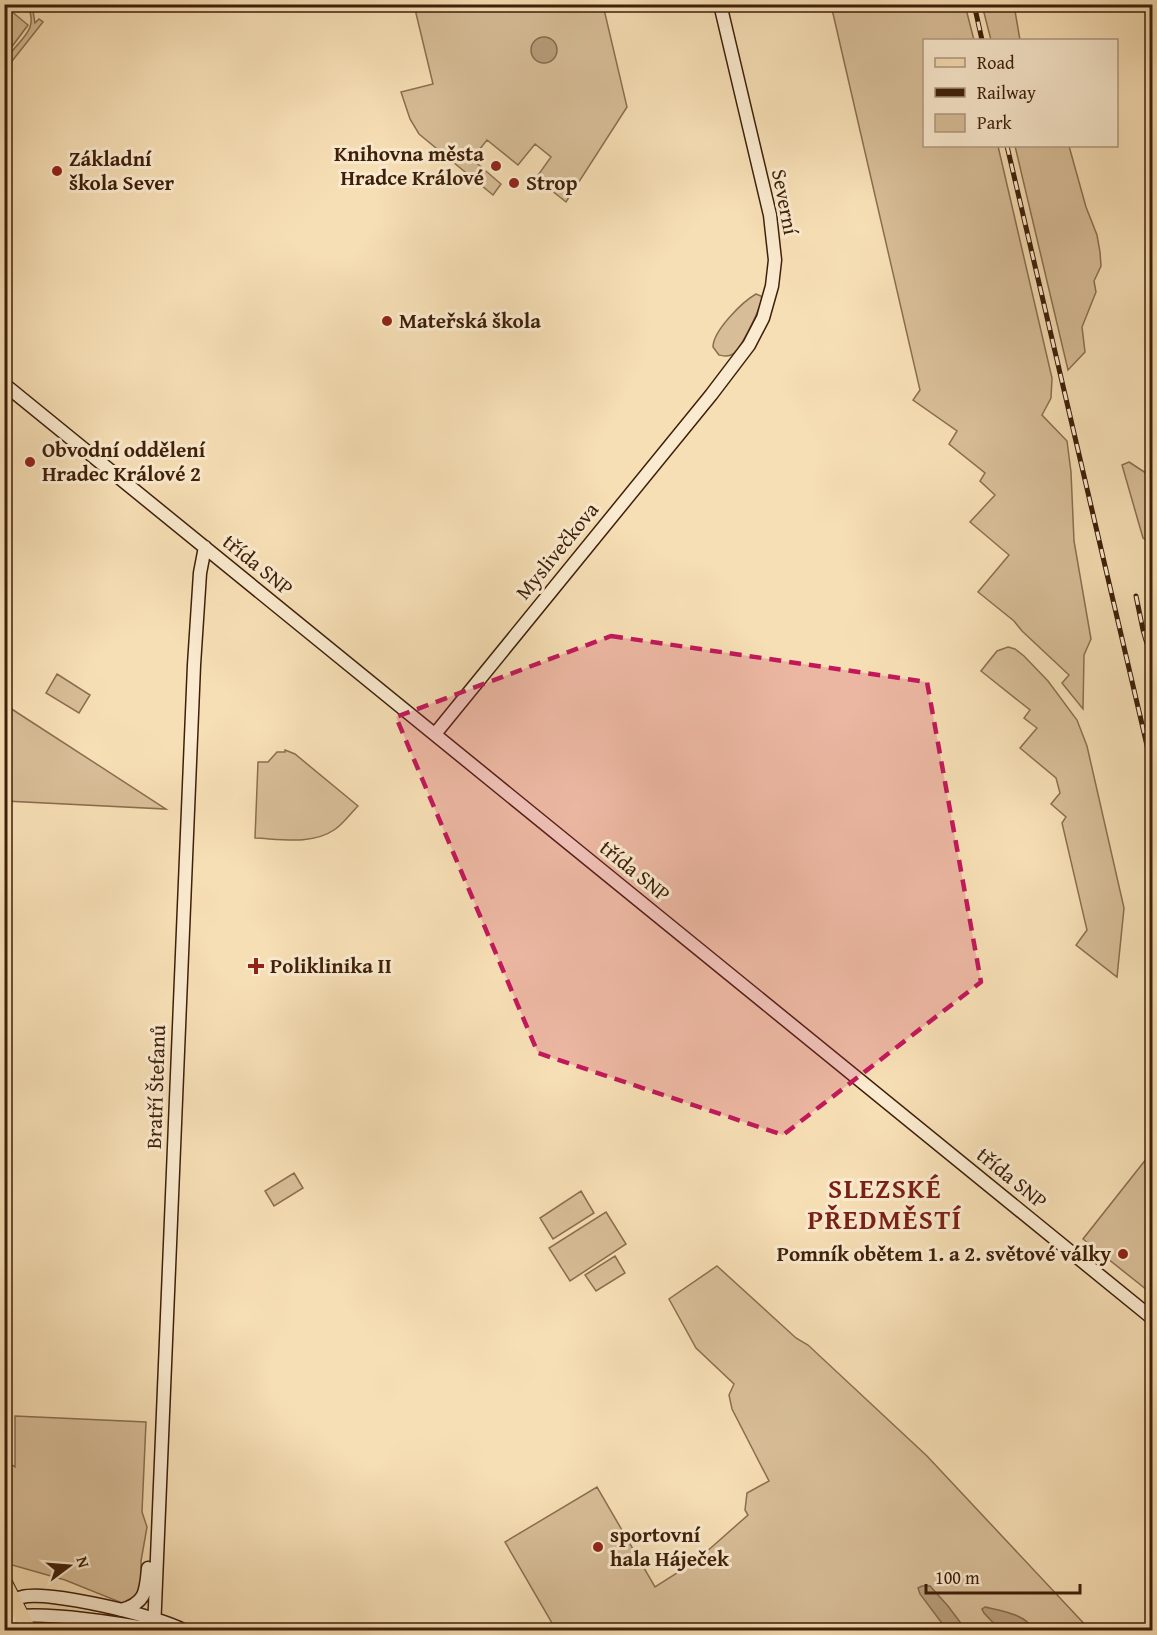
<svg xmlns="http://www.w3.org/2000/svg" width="1157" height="1635" font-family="'Gentium Book Plus',serif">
  <rect width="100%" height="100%" fill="#f7dfb5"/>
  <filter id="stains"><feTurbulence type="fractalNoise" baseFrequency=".00333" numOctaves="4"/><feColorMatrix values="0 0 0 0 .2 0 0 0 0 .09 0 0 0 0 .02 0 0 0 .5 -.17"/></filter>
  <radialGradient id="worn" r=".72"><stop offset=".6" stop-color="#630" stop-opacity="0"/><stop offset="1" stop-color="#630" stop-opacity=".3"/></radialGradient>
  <path fill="#d8be98" stroke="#8b6e50" stroke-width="1.5" d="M 27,5 L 32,5 L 35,23 L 39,19 L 43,22 L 5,70 C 4,44 44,37 27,5 Z
    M 414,5 L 603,5 L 627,107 L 566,202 L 536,178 L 551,157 L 535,144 L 518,165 L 487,140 L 472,159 L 501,184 L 493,195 L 419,134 L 410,119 L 401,92 L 433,84 Z
    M 831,5 L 965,5 L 974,40 L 924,40 L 924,146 L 998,146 L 1052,378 L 1051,398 L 1042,415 L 1067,441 L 1071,472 L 1074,541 L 1091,639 L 1084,655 L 1083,709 L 1062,683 L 1069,675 L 1022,631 L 1014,621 L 978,592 L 1009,555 L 970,522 L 995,495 L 980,481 L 985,473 L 949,444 L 957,431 L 913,400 L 920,390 Z
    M 982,5 L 1014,5 L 1020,40 L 991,40 Z
    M 5,6 L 28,25 L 5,56 Z
    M 1015,146 L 1069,146 L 1086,207 L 1097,235 L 1100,252 L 1101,266 L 1094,281 L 1096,292 L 1082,327 L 1085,352 L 1068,370 Z
    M 756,294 L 761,296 L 762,299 C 759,311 742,347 733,354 C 728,357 724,356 719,355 L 713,347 C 713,331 742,302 756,294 Z
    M 1129,462 L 1152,477 L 1152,544 L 1143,538 L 1122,465 Z
    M 1008,647 L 1015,649 L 1024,656 L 1048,681 L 1077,720 L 1087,746 L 1124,908 L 1117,977 L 1076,945 L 1087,930 L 1062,823 L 1066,817 L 1051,804 L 1060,793 L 1056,778 L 1020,748 L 1037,728 L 1024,718 L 1030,710 L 981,671 L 997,651 Z
    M 57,674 L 90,695 L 79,713 L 46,693 Z
    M 4,704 L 27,719 L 166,809 L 5,801 Z
    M 285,750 L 295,754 L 358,806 C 350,814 343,824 334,830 C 312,845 280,839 255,838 L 258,762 L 268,762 L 277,752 L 285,752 Z
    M 1147,1158 L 1152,1160 L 1152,1294 L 1083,1239 Z
    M 294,1173 L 303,1188 L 274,1206 L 265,1191 Z
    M 581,1191 L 594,1213 L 553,1239 L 540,1218 Z
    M 606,1212 L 626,1244 L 570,1281 L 549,1248 Z
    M 615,1256 L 625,1273 L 596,1291 L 585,1275 Z
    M 717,1266 L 796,1338 L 808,1345 L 927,1456 L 1090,1630 L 556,1630 L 505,1542 L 597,1487 L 655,1587 L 696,1561 L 748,1515 L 745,1510 L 747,1493 L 769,1481 L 732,1409 L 729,1395 L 734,1384 L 696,1348 L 669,1299 Z
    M 15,1416 L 146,1422 L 142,1512 L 147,1527 L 141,1561 L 142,1593 L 127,1605 L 65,1580 L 5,1563 L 4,1460 L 15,1467 Z"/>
  <path fill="#b89e7b" stroke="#876b4d" stroke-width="1.5" d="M531 50a13 13 0 1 1 26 0a13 13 0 1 1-26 0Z
    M 922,1586 L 930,1586 L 948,1606 L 966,1630 L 947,1630 L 920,1594 L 918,1588 Z
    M 985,1607 C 1002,1611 1025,1614 1034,1630 L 1000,1630 L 984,1613 L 982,1609 Z"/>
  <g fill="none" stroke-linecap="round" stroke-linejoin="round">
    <g stroke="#3e1f09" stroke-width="15">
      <path id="secondary" d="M 4,384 L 1152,1318
        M 435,734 L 711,395 L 749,345 L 763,318 L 772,286 L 775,260 L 770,215 L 720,4
        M 121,1610 C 146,1603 146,1591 148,1568
        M 4,1611 C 9,1604 13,1599 22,1597 C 49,1590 158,1616 183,1630
        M 4,1619 C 34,1609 123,1624 156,1630
        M 154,1630 L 194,665 L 200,573 L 205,547"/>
    </g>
    <g stroke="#3e1f09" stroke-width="16">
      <path id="primary" d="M 4,1581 L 29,1630
        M 4,1626 L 7,1630"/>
    </g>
    <use href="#secondary" stroke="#faeacf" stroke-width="12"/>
    <use href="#primary" stroke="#f7dfb5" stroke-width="14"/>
    <g stroke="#3e1f09" stroke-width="5">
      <path id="rail" d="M 974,4 L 982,40
        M 1007,146 L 1152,767
        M 1136,596 L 1143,630 L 1152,661"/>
    </g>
    <use href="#rail" stroke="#faeacf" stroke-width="3" stroke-dasharray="9" stroke-linecap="butt"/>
  </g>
  <path fill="#c2185b" fill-opacity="0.2" stroke="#c2185b" stroke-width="4.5" stroke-dasharray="12 8" stroke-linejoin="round" d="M 611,636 L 927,682 L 981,982 L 783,1135 L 538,1053 L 396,717 Z"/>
  <g fill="#8f2418" stroke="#faeacf" stroke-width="2">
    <circle cx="496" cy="166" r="6"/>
    <circle cx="57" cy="171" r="6"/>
    <circle cx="514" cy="183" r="6"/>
    <circle cx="387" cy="321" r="6"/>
    <circle cx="30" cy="462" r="6"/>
    <path d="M253 957h6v6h6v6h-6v6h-6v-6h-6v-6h6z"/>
    <circle cx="1123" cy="1254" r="6"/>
    <circle cx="598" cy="1547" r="6"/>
  </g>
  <g text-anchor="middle" stroke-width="6" stroke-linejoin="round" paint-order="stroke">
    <g font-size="21" font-weight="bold" fill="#3e1f09" stroke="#faeacf" text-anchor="start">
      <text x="484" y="161" text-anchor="end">Knihovna města<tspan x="484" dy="24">Hradce Králové</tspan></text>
      <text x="69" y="166">Základní<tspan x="69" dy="24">škola Sever</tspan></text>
      <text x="526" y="190">Strop</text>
      <text x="399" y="328">Mateřská škola</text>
      <text x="42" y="457">Obvodní oddělení<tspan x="42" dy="24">Hradec Králové 2</tspan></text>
      <text x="270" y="973">Poliklinika II</text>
      <text x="1111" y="1261" text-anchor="end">Pomník obětem 1. a 2. světové války</text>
      <text x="610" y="1542">sportovní<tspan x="610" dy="24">hala Háječek</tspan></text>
    </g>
    <g font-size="21" fill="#3e1f09" stroke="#faeacf">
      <text transform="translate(785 202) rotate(79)" y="7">Severní</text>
      <text transform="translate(557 551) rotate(-51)" y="7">Myslivečkova</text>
      <text transform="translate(258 565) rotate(39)" y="7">třída SNP</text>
      <text transform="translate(635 871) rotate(39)" y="7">třída SNP</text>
      <text transform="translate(156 1087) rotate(-88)" y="7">Bratří Štefanů</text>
      <text transform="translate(1012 1178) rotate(39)" y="7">třída SNP</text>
    </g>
    <g font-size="27" font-weight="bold" letter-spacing="1.5" fill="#7a1f14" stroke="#faeacf">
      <text x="885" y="1198">SLEZSKÉ<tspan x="885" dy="31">PŘEDMĚSTÍ</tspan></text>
    </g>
  </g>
  <rect width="1157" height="1635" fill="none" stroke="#f7dfb5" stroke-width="24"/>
  <rect x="6" y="6" width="1145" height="1623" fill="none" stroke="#3e1f09" stroke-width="3"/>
  <rect x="12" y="12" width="1133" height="1611" fill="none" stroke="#3e1f09" stroke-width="1.5"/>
  <rect x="923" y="39" width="195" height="108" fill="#faeacf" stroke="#af9980" stroke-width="1.5"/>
  <rect x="935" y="58" width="30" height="9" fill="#f7dfb5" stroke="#af9980" stroke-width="1.5"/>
  <text x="977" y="69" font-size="18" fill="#3e1f09">Road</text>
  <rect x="935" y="88" width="30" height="9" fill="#3e1f09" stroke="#af9980" stroke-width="1.5"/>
  <text x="977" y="99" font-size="18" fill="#3e1f09">Railway</text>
  <rect x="935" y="114" width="30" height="18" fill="#d8be98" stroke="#af9980" stroke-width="1.5"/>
  <text x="977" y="129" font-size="18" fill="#3e1f09">Park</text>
  <g transform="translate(69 1566) rotate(74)" stroke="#faeacf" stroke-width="4.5" paint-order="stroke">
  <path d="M0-4.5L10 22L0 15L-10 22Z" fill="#3e1f09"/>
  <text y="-9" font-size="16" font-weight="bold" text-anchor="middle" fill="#3e1f09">N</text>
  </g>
  <path d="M926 1584v9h154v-9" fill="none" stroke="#3e1f09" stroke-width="3"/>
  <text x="935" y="1584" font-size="18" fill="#3e1f09" stroke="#faeacf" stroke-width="4.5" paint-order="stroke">100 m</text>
  <rect width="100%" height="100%" filter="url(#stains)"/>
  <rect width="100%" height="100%" fill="url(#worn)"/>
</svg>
